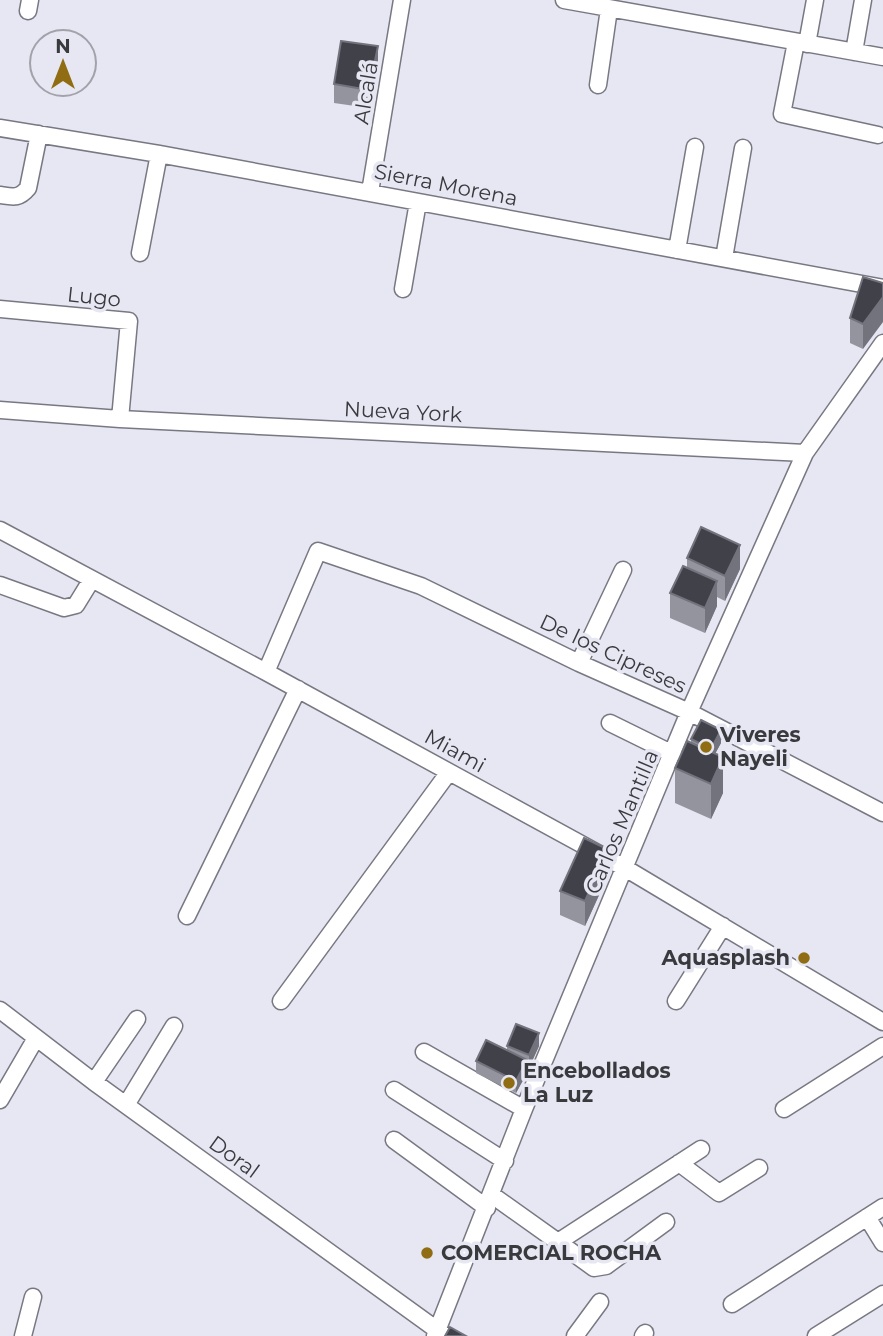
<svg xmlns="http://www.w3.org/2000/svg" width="883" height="1336" font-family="Montserrat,sans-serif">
  <rect width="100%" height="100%" fill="#e6e7f2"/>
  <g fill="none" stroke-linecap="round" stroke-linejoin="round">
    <g stroke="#777882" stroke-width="19">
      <path id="minor" d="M 564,0 L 883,57
        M 28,11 L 30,0
        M 796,42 L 782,114 L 878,135
        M 807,44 L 815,0
        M 854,52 L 863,0
        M 598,85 L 609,9
        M 0,128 L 159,154 L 883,288
        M 370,192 L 402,0
        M 0,195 C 13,197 19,199 28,188 L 39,134
        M 677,250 L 695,147
        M 140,253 L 159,154
        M 724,258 L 743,148
        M 403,289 L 418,202
        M 0,309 L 129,321 L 120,419
        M 0,410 L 120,419 L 805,453
        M 0,530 L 266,672 L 625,868 L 883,1022
        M 0,585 L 64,608 L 76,605 L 92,579
        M 579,663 L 623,570
        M 266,672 L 318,551 L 421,586 L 579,663 L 689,712 L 883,813
        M 610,723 L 673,754
        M 187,916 L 298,689
        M 281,1001 L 449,772
        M 676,1001 L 723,926
        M 0,1010 L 94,1082 L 444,1335
        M 424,1052 L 524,1109
        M 94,1082 L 137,1019
        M 394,1090 L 505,1161
        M 0,1100 L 36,1038
        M 126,1105 L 174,1026
        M 784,1109 L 883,1046
        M 394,1140 L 487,1208
        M 679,1163 L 719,1193 L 759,1168
        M 492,1195 L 558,1242 L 701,1149
        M 867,1217 L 883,1243
        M 558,1242 L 594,1268 L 606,1266 L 666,1222
        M 732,1304 L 883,1207
        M 23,1336 L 33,1297
        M 435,1336 L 524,1109 L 689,712 L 805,453 L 883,343
        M 575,1336 L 600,1302
        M 643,1336 L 645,1333
        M 816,1336 L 883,1294"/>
    </g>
    <use href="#minor" stroke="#fff" stroke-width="16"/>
  </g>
  <path fill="#94949e" d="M 378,65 L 369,108 L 334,103 L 334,84 Z
    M 863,277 L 863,349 L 850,343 L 850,318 Z
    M 687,558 L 740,569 L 725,601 L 717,597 L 717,606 L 705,633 L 670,618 L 670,593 L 687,568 Z
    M 691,739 L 721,743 L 715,754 L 723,793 L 711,819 L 675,803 L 675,768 L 691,743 Z
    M 605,882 L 585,926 L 560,915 L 560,891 Z
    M 507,1046 L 539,1046 L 529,1068 L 527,1067 L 527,1073 L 516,1093 L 476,1073 L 476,1061 L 507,1050 Z"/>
  <path fill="#72737c" d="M 378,46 L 378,65 L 369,108 L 369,90 Z
    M 883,297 L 883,322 L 863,349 L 863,324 Z
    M 740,545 L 740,569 L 725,601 L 725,576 Z
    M 717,581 L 717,606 L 705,633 L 705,608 Z
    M 721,730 L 721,743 L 711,761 L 711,749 Z
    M 723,757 L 723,793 L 711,819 L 711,784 Z
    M 605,857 L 605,882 L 585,926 L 585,901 Z
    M 539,1033 L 539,1046 L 529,1068 L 529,1055 Z
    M 527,1060 L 527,1073 L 516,1093 L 516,1081 Z"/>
  <path fill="#41414a" stroke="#72737c" stroke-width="2" d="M 341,41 L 378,46 L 369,90 L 334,84 Z
    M 863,277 L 883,283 L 883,297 L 863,324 L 850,318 Z
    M 701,527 L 740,545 L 725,576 L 687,558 Z
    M 683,566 L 717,581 L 705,608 L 670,593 Z
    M 701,720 L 721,730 L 711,749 L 691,739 Z
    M 687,741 L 723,757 L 711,784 L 675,768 Z
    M 584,838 L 603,847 L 605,857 L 585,901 L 560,891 Z
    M 516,1024 L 539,1033 L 529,1055 L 507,1046 Z
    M 486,1040 L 527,1060 L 516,1081 L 476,1061 Z
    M 450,1327 L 466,1336 L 445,1336 Z"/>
  <g fill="#906d12" stroke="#e6e7f2" stroke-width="2.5">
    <circle cx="706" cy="747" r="7"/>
    <circle cx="804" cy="958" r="7"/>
    <circle cx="509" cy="1083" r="7"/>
    <circle cx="427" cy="1253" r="7"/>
  </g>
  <g text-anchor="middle" stroke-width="7" stroke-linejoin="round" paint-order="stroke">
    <g font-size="21" fill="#393a3e" stroke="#e6e7f2">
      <text transform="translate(366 93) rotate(-81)" y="7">Alcalá</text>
      <text transform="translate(446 185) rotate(11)" y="7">Sierra Morena</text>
      <text transform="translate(94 297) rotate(6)" y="7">Lugo</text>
      <text transform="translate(403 412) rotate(3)" y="7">Nueva York</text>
      <text transform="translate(613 654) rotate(25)" y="7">De los Cipreses</text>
      <text transform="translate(455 751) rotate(29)" y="7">Miami</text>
      <text transform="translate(622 822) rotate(-67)" y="7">Carlos Mantilla</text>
      <text transform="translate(234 1157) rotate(36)" y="7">Doral</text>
    </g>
    <g font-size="21" font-weight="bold" fill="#393a3e" stroke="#e6e7f2" text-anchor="start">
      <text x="720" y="742">Viveres<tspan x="720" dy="24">Nayeli</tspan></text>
      <text x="790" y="965" text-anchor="end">Aquasplash</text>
      <text x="523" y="1078">Encebollados<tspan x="523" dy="24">La Luz</tspan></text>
      <text x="441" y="1260">COMERCIAL ROCHA</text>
    </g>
  </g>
  <g transform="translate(63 63)"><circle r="33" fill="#e6e7f2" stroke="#a1a2aa" stroke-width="2"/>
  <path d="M0-5L12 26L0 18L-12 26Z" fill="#906d12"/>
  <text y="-10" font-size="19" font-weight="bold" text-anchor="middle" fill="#393a3e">N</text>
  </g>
</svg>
